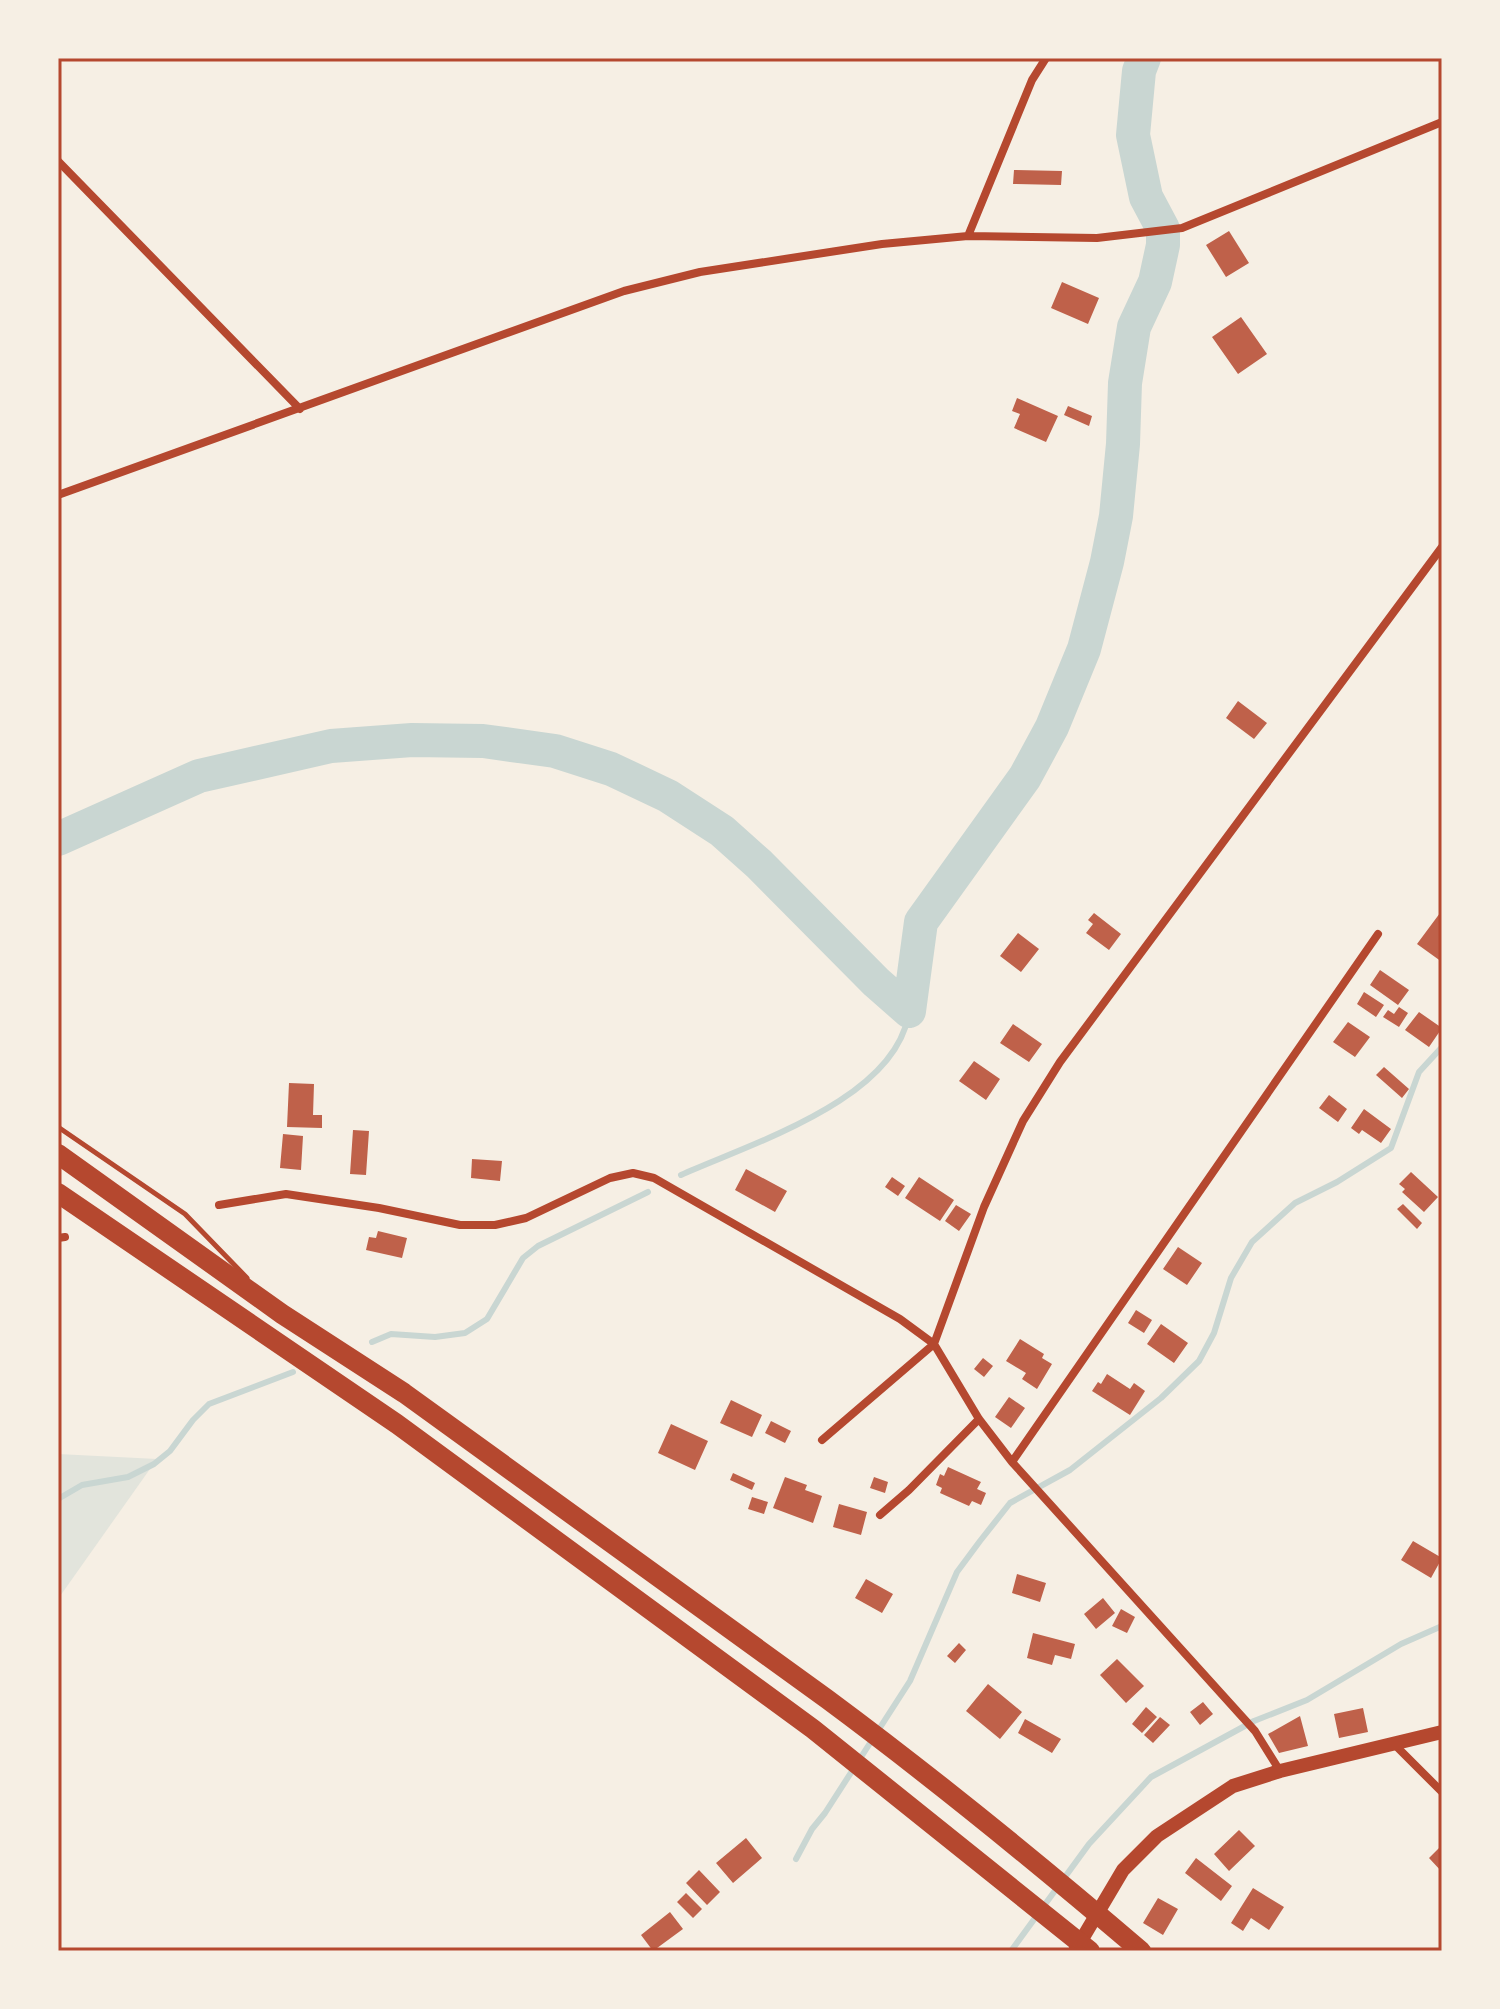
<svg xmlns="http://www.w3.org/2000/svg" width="1500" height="2009" font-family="Raleway,sans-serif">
  <rect width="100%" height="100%" fill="#f6efe4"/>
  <path fill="#e2e4dc" d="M 58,1454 L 157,1459 L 58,1599 Z"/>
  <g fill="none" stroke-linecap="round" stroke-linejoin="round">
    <path stroke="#c9d6d2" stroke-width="6" d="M 681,1175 C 752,1143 898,1099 909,1011
      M 372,1342 L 391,1334 L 435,1337 L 465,1333 L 487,1319 L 523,1258 L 538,1246 L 648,1192
      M 58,1499 L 82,1485 L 128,1477 L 154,1464 L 170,1451 L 193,1420 L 209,1404 L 293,1372
      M 796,1859 L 812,1829 L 825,1813 L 910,1681 L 957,1572 L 980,1541 L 1010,1503 L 1070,1470 L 1161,1398 L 1199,1361 L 1214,1333 L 1231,1278 L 1252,1242 L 1295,1203 L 1337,1182 L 1391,1148 L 1419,1072 L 1442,1047
      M 1011,1951 L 1089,1844 L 1151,1777 L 1254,1721 L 1307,1700 L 1401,1644 L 1442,1626"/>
    <path stroke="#c9d6d2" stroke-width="34" d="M 58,839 L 199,776 L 331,746 L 412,740 L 483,741 L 555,751 L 611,769 L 668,796 L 722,831 L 759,864 L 876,982 L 909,1011
      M 909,1011 L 921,922 L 1025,777 L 1052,727 L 1084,649 L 1107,562 L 1116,516 L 1123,444 L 1125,383 L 1134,327 L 1155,282 L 1163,245 L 1163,229 L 1146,197 L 1133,135 L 1139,71 L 1144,58"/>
  </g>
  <path fill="#bf614a" d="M 1014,170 L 1062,171 L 1061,185 L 1013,184 Z
    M 1229,231 L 1249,263 L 1226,277 L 1206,245 Z
    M 1062,282 L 1099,298 L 1088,324 L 1051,308 Z
    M 1241,317 L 1267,354 L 1238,374 L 1212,337 Z
    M 1017,398 L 1058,416 L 1046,442 L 1014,428 L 1020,414 L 1012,411 Z
    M 1068,406 L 1092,416 L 1089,426 L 1064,415 Z
    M 1238,701 L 1267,723 L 1254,739 L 1226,718 Z
    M 1094,913 L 1121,934 L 1109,950 L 1086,933 L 1093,924 L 1088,920 Z
    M 1440,913 L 1442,915 L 1442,962 L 1417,944 Z
    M 1018,933 L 1039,949 L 1021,972 L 1000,956 Z
    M 1380,970 L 1409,990 L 1398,1005 L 1370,985 Z
    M 1364,992 L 1384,1005 L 1376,1017 L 1357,1004 Z
    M 1399,1007 L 1408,1013 L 1399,1027 L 1383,1017 L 1388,1010 L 1394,1014 Z
    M 1419,1012 L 1442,1028 L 1429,1047 L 1405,1030 Z
    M 1348,1022 L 1370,1037 L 1355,1057 L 1333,1042 Z
    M 1013,1024 L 1042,1044 L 1029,1062 L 1000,1043 Z
    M 974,1061 L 1000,1079 L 986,1100 L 959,1081 Z
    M 1384,1067 L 1409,1089 L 1402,1098 L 1376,1075 Z
    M 289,1083 L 314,1084 L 313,1115 L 322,1115 L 322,1128 L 287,1127 Z
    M 1329,1095 L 1347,1109 L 1338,1122 L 1319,1108 Z
    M 1364,1109 L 1391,1129 L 1381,1143 L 1362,1130 L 1359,1134 L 1351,1128 Z
    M 353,1130 L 369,1131 L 366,1175 L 350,1174 Z
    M 283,1134 L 303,1136 L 301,1170 L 280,1168 Z
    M 472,1159 L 502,1161 L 500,1181 L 471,1178 Z
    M 746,1169 L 787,1191 L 775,1212 L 735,1190 Z
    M 1411,1172 L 1438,1197 L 1424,1212 L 1402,1192 L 1405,1189 L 1399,1184 Z
    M 892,1177 L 905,1186 L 898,1196 L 885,1187 Z
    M 919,1177 L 954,1200 L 940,1221 L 905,1198 Z
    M 1403,1204 L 1422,1223 L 1417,1229 L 1397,1209 Z
    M 956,1205 L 971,1214 L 959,1231 L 945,1221 Z
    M 378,1231 L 407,1238 L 402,1258 L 366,1250 L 369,1237 L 376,1238 Z
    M 1178,1247 L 1202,1263 L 1187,1285 L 1163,1269 Z
    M 1136,1310 L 1152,1320 L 1144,1333 L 1128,1323 Z
    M 1161,1324 L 1188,1343 L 1174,1363 L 1147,1344 Z
    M 1020,1339 L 1044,1354 L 1042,1358 L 1052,1364 L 1037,1389 L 1022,1379 L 1026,1373 L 1006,1361 Z
    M 983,1358 L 993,1366 L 984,1377 L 974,1369 Z
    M 1107,1374 L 1130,1389 L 1134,1383 L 1145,1391 L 1130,1415 L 1092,1391 L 1098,1382 L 1101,1384 Z
    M 1009,1397 L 1025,1408 L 1011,1428 L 995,1417 Z
    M 731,1400 L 762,1415 L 752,1437 L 720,1423 Z
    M 771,1421 L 791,1431 L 785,1443 L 765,1433 Z
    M 671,1424 L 708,1441 L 695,1470 L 658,1453 Z
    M 948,1467 L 981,1482 L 977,1489 L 986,1493 L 981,1505 L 972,1501 L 969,1506 L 940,1493 L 942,1488 L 936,1485 L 940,1474 L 944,1476 Z
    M 733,1473 L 755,1483 L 752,1490 L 730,1480 Z
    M 785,1477 L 807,1485 L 805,1490 L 822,1496 L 813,1523 L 773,1508 Z
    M 874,1477 L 888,1482 L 885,1493 L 870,1488 Z
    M 752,1497 L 768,1502 L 764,1514 L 748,1509 Z
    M 839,1504 L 867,1512 L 861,1535 L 833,1527 Z
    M 1413,1541 L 1442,1558 L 1431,1578 L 1401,1560 Z
    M 1017,1574 L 1046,1583 L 1040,1602 L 1012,1593 Z
    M 866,1579 L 893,1594 L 882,1613 L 855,1598 Z
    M 1103,1598 L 1115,1613 L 1096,1629 L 1084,1614 Z
    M 1121,1609 L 1135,1617 L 1127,1633 L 1112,1626 Z
    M 1033,1633 L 1075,1644 L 1071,1659 L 1055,1655 L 1052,1665 L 1027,1658 Z
    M 959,1643 L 966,1650 L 955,1663 L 947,1656 Z
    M 1117,1659 L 1144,1686 L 1126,1703 L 1100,1675 Z
    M 988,1684 L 1022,1712 L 1000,1739 L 966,1711 Z
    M 1203,1702 L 1213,1714 L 1200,1725 L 1190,1712 Z
    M 1146,1707 L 1157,1717 L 1142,1733 L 1132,1724 Z
    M 1363,1708 L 1368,1732 L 1339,1738 L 1334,1714 Z
    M 1300,1716 L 1308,1746 L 1279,1753 L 1268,1734 Z
    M 1160,1717 L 1170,1725 L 1153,1743 L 1144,1735 Z
    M 1025,1719 L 1061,1739 L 1052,1753 L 1018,1733 Z
    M 1239,1830 L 1255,1846 L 1229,1871 L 1214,1854 Z
    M 746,1838 L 762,1858 L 733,1883 L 716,1863 Z
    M 1442,1845 L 1442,1872 L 1429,1858 Z
    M 1196,1858 L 1232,1886 L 1221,1901 L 1185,1873 Z
    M 699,1870 L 720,1892 L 707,1905 L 686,1883 Z
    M 1253,1888 L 1284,1907 L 1269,1930 L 1251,1918 L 1243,1931 L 1231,1923 Z
    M 686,1893 L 702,1909 L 693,1918 L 677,1902 Z
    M 1158,1898 L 1178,1909 L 1163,1935 L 1143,1923 Z
    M 670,1912 L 683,1929 L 653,1951 L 641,1935 Z"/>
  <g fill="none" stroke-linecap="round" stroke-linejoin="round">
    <path stroke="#b5482f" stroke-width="5" d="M 58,1127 L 185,1214 L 247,1278"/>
    <path stroke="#b5482f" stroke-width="8" d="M 58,161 L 300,409
      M 968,236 L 1032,80 L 1046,58
      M 58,495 L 624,291 L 700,272 L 882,244 L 968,236 L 1097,238 L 1182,228 L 1442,122
      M 219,1205 L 286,1194 L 379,1208 L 460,1225 L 495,1225 L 526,1218 L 610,1178 L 633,1173 L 654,1178 L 900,1319 L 934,1344 L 979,1419 L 1012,1462 L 1255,1731 L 1280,1771
      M 58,1238 L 65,1237
      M 822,1440 L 934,1344 L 984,1207 L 1023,1121 L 1060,1062 L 1442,547
      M 1012,1462 L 1378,934
      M 880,1515 L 909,1490 L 979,1419
      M 1394,1744 L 1442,1792"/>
    <path stroke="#b5482f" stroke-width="14" d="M 1075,1951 L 1123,1870 L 1157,1836 L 1233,1786 L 1280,1771 L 1442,1732"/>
    <path stroke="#b5482f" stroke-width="20" d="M 58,1154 L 282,1314 L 404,1393 L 827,1699 C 935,1779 1039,1864 1141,1951
      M 58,1193 L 397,1424 L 813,1729 L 1090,1951"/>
  </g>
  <rect width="1500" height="2009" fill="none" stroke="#f6efe4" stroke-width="120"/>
  <rect x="60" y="60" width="1380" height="1889" fill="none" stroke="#b5482f" stroke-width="3"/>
</svg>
